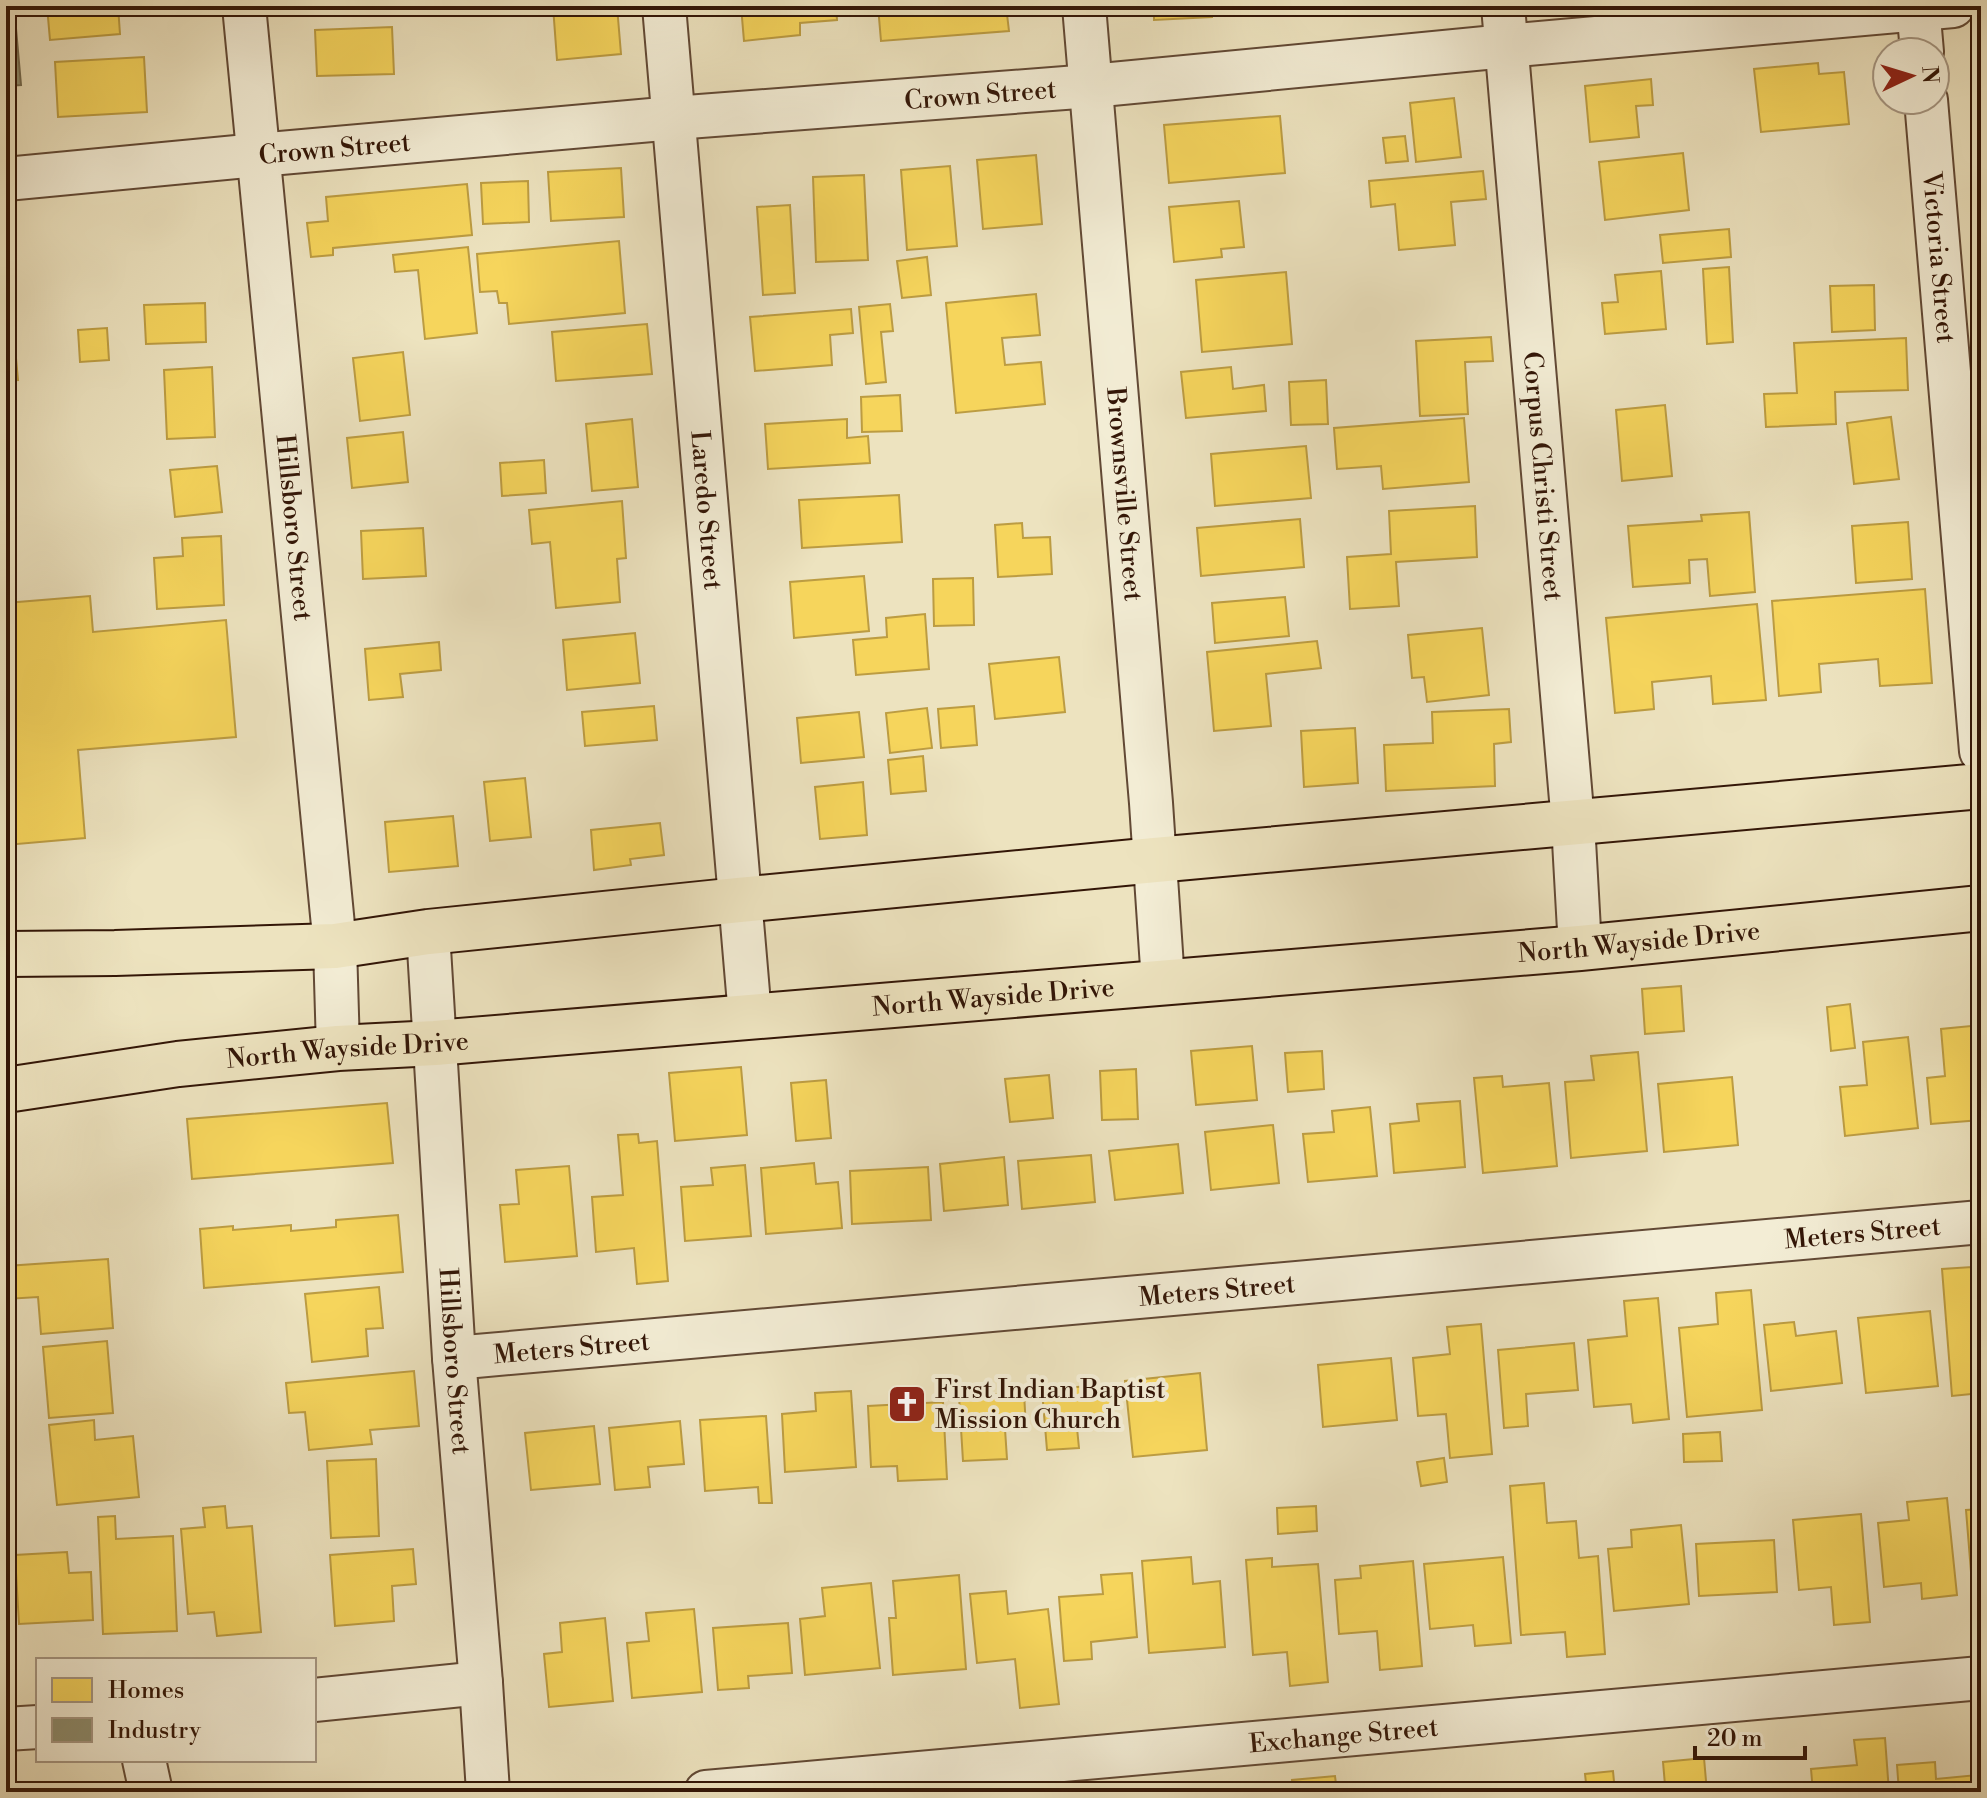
<svg xmlns="http://www.w3.org/2000/svg" width="1987" height="1798" font-family="'Libre Bodoni',serif">
  <rect width="100%" height="100%" fill="#ede3bf"/>
  <filter id="stains"><feTurbulence type="fractalNoise" baseFrequency=".0025" numOctaves="4"/><feColorMatrix values="0 0 0 0 .2 0 0 0 0 .09 0 0 0 0 .02 0 0 0 .5 -.17"/></filter>
  <radialGradient id="worn" r=".72"><stop offset=".6" stop-color="#630" stop-opacity="0"/><stop offset="1" stop-color="#630" stop-opacity=".3"/></radialGradient>
  <path fill="#f6d55c" stroke="#bc9c42" stroke-width="2" d="M 47,6 L 118,6 L 120,34 L 50,40 Z
    M 553,6 L 617,6 L 621,54 L 557,60 Z
    M 741,6 L 836,6 L 837,20 L 800,23 L 800,35 L 744,41 Z
    M 878,6 L 1006,6 L 1009,31 L 881,41 Z
    M 1154,6 L 1212,6 L 1212,17 L 1154,20 Z
    M 392,27 L 394,74 L 317,76 L 315,30 Z
    M 144,57 L 147,112 L 58,117 L 55,62 Z
    M 1818,63 L 1819,74 L 1844,72 L 1849,124 L 1761,132 L 1754,69 Z
    M 1651,79 L 1653,105 L 1636,106 L 1639,137 L 1590,142 L 1585,86 Z
    M 1454,98 L 1461,157 L 1416,162 L 1410,103 Z
    M 1280,116 L 1285,173 L 1169,183 L 1164,125 Z
    M 1405,136 L 1408,161 L 1386,163 L 1383,138 Z
    M 1683,153 L 1689,210 L 1605,220 L 1599,162 Z
    M 1036,155 L 1042,224 L 983,229 L 977,160 Z
    M 950,166 L 957,246 L 907,250 L 901,170 Z
    M 621,168 L 624,217 L 551,221 L 548,172 Z
    M 1483,171 L 1486,199 L 1451,202 L 1455,245 L 1399,250 L 1395,204 L 1371,207 L 1369,181 Z
    M 864,175 L 868,260 L 816,262 L 813,177 Z
    M 528,181 L 529,222 L 483,224 L 481,183 Z
    M 467,184 L 472,235 L 333,248 L 333,255 L 311,257 L 307,223 L 328,221 L 326,197 Z
    M 1239,201 L 1244,247 L 1221,249 L 1222,257 L 1174,262 L 1169,207 Z
    M 790,205 L 795,293 L 763,295 L 757,207 Z
    M 1729,229 L 1731,257 L 1663,263 L 1660,235 Z
    M 619,241 L 625,313 L 509,324 L 507,303 L 499,303 L 497,291 L 480,292 L 477,254 Z
    M 468,247 L 477,333 L 425,339 L 418,270 L 395,272 L 393,255 Z
    M 927,257 L 931,295 L 902,298 L 897,261 Z
    M 1729,267 L 1733,342 L 1707,344 L 1703,269 Z
    M 1661,271 L 1666,329 L 1605,334 L 1602,303 L 1618,302 L 1615,275 Z
    M 1286,272 L 1292,344 L 1202,352 L 1196,280 Z
    M 1874,285 L 1875,330 L 1832,332 L 1830,286 Z
    M 1036,294 L 1040,335 L 1002,338 L 1005,365 L 1041,362 L 1045,404 L 956,413 L 946,303 Z
    M 6,303 L 11,303 L 18,380 L 6,381 Z
    M 205,303 L 206,342 L 146,344 L 144,305 Z
    M 890,304 L 893,331 L 881,332 L 886,382 L 866,384 L 859,307 Z
    M 851,309 L 853,333 L 830,335 L 832,365 L 755,371 L 750,317 Z
    M 647,324 L 652,374 L 556,381 L 552,332 Z
    M 107,328 L 109,360 L 80,362 L 78,330 Z
    M 1491,337 L 1493,361 L 1465,362 L 1468,414 L 1420,416 L 1416,341 Z
    M 1906,338 L 1908,390 L 1835,392 L 1836,424 L 1766,427 L 1764,394 L 1797,393 L 1794,343 Z
    M 403,352 L 410,415 L 360,421 L 353,358 Z
    M 212,367 L 215,437 L 167,439 L 164,370 Z
    M 1231,367 L 1233,389 L 1264,385 L 1266,411 L 1186,418 L 1181,372 Z
    M 1326,380 L 1328,424 L 1291,425 L 1289,382 Z
    M 900,395 L 902,431 L 862,432 L 861,397 Z
    M 1665,405 L 1672,476 L 1622,481 L 1616,410 Z
    M 1891,417 L 1899,479 L 1854,484 L 1847,423 Z
    M 1464,418 L 1469,482 L 1383,489 L 1381,466 L 1337,469 L 1334,428 Z
    M 632,419 L 638,487 L 592,491 L 586,424 Z
    M 847,419 L 847,438 L 868,436 L 870,463 L 768,469 L 765,424 Z
    M 403,432 L 408,482 L 352,488 L 347,438 Z
    M 1306,446 L 1311,498 L 1215,506 L 1211,454 Z
    M 544,460 L 546,493 L 502,496 L 500,463 Z
    M 217,466 L 222,512 L 175,517 L 170,470 Z
    M 899,495 L 902,542 L 802,548 L 799,500 Z
    M 622,501 L 626,558 L 617,559 L 620,602 L 556,608 L 550,542 L 532,544 L 529,510 Z
    M 1475,506 L 1477,557 L 1396,562 L 1399,606 L 1350,609 L 1347,557 L 1391,554 L 1389,511 Z
    M 1749,512 L 1755,592 L 1710,596 L 1707,559 L 1689,560 L 1690,583 L 1633,587 L 1628,526 L 1702,521 L 1701,515 Z
    M 1300,519 L 1304,567 L 1201,576 L 1197,528 Z
    M 1908,522 L 1912,579 L 1856,583 L 1852,526 Z
    M 1022,523 L 1023,538 L 1050,537 L 1052,574 L 998,577 L 995,525 Z
    M 423,528 L 426,576 L 363,579 L 361,531 Z
    M 221,536 L 224,605 L 157,609 L 154,558 L 183,556 L 182,538 Z
    M 864,576 L 869,631 L 794,638 L 790,582 Z
    M 973,578 L 974,625 L 934,626 L 933,579 Z
    M 1925,589 L 1932,683 L 1880,686 L 1878,659 L 1819,664 L 1821,692 L 1779,696 L 1772,601 Z
    M 90,596 L 93,632 L 226,620 L 236,737 L 78,750 L 85,838 L 6,845 L 6,603 Z
    M 1285,597 L 1289,636 L 1215,643 L 1212,603 Z
    M 1757,604 L 1766,700 L 1713,704 L 1711,676 L 1652,682 L 1654,709 L 1615,713 L 1606,618 Z
    M 925,614 L 929,669 L 856,675 L 853,640 L 887,637 L 886,618 Z
    M 1482,628 L 1489,695 L 1427,702 L 1424,677 L 1412,678 L 1408,635 Z
    M 635,633 L 640,683 L 567,690 L 563,640 Z
    M 1317,641 L 1321,668 L 1266,674 L 1271,726 L 1214,731 L 1207,652 Z
    M 439,642 L 441,670 L 400,674 L 403,697 L 369,700 L 365,649 Z
    M 1059,657 L 1065,712 L 995,719 L 989,664 Z
    M 654,706 L 657,740 L 585,746 L 582,712 Z
    M 974,706 L 977,745 L 941,748 L 938,709 Z
    M 927,708 L 932,748 L 890,753 L 886,713 Z
    M 1509,709 L 1511,742 L 1494,744 L 1495,786 L 1386,791 L 1384,745 L 1433,743 L 1432,712 Z
    M 859,712 L 864,757 L 801,763 L 797,718 Z
    M 1355,728 L 1358,783 L 1304,787 L 1301,731 Z
    M 923,756 L 926,791 L 891,794 L 888,760 Z
    M 525,778 L 531,837 L 490,841 L 484,782 Z
    M 863,782 L 867,835 L 820,839 L 815,787 Z
    M 453,816 L 458,866 L 389,872 L 385,822 Z
    M 660,823 L 664,855 L 630,859 L 631,865 L 594,870 L 591,830 Z
    M 1681,986 L 1684,1031 L 1645,1034 L 1642,989 Z
    M 1850,1004 L 1855,1048 L 1831,1051 L 1827,1007 Z
    M 1981,1025 L 1981,1120 L 1931,1124 L 1927,1078 L 1945,1076 L 1941,1029 Z
    M 1908,1037 L 1918,1128 L 1845,1136 L 1840,1087 L 1867,1085 L 1863,1042 Z
    M 1252,1046 L 1257,1100 L 1196,1105 L 1191,1051 Z
    M 1322,1051 L 1324,1089 L 1288,1092 L 1285,1053 Z
    M 1638,1052 L 1647,1151 L 1571,1158 L 1565,1082 L 1594,1080 L 1591,1056 Z
    M 741,1067 L 747,1135 L 675,1141 L 669,1073 Z
    M 1136,1069 L 1138,1119 L 1102,1120 L 1100,1071 Z
    M 1049,1075 L 1053,1118 L 1010,1122 L 1005,1079 Z
    M 1502,1076 L 1503,1087 L 1549,1083 L 1557,1166 L 1483,1173 L 1474,1078 Z
    M 1732,1077 L 1738,1145 L 1664,1152 L 1658,1084 Z
    M 826,1080 L 831,1138 L 796,1141 L 791,1083 Z
    M 1460,1101 L 1465,1167 L 1394,1173 L 1390,1124 L 1419,1121 L 1417,1104 Z
    M 387,1103 L 393,1163 L 192,1179 L 187,1119 Z
    M 1370,1107 L 1377,1176 L 1308,1182 L 1303,1134 L 1334,1132 L 1332,1111 Z
    M 1273,1125 L 1279,1183 L 1211,1190 L 1205,1132 Z
    M 638,1134 L 639,1143 L 657,1141 L 668,1281 L 637,1284 L 634,1248 L 596,1252 L 592,1197 L 623,1195 L 618,1135 Z
    M 1178,1144 L 1183,1193 L 1115,1200 L 1109,1151 Z
    M 1091,1155 L 1095,1202 L 1022,1209 L 1018,1161 Z
    M 1004,1157 L 1008,1205 L 944,1211 L 940,1164 Z
    M 814,1163 L 816,1184 L 838,1182 L 842,1228 L 766,1234 L 761,1168 Z
    M 745,1165 L 751,1236 L 685,1241 L 681,1187 L 713,1185 L 711,1168 Z
    M 569,1166 L 577,1256 L 505,1262 L 500,1205 L 519,1204 L 516,1170 Z
    M 928,1167 L 931,1220 L 852,1224 L 850,1171 Z
    M 398,1215 L 403,1272 L 204,1288 L 200,1229 L 233,1226 L 233,1230 L 291,1225 L 291,1231 L 336,1227 L 336,1220 Z
    M 108,1259 L 113,1328 L 41,1334 L 38,1297 L 6,1299 L 6,1266 Z
    M 1972,1267 L 1975,1296 L 1981,1296 L 1981,1393 L 1952,1396 L 1942,1269 Z
    M 379,1287 L 383,1328 L 366,1329 L 368,1356 L 312,1362 L 305,1294 Z
    M 1751,1290 L 1762,1410 L 1687,1417 L 1679,1328 L 1718,1324 L 1716,1293 Z
    M 1658,1298 L 1669,1419 L 1633,1423 L 1631,1404 L 1594,1407 L 1588,1340 L 1627,1336 L 1624,1301 Z
    M 1930,1311 L 1938,1386 L 1866,1393 L 1858,1318 Z
    M 1794,1322 L 1796,1336 L 1836,1331 L 1842,1383 L 1771,1391 L 1764,1325 Z
    M 1481,1324 L 1492,1454 L 1450,1458 L 1446,1414 L 1418,1416 L 1413,1358 L 1450,1354 L 1447,1327 Z
    M 107,1341 L 113,1413 L 49,1418 L 43,1347 Z
    M 1574,1343 L 1578,1390 L 1526,1394 L 1528,1426 L 1504,1428 L 1498,1350 Z
    M 1391,1358 L 1397,1420 L 1323,1427 L 1318,1365 Z
    M 414,1371 L 419,1426 L 370,1430 L 372,1444 L 309,1450 L 305,1412 L 289,1413 L 286,1383 Z
    M 1200,1373 L 1207,1450 L 1133,1457 L 1125,1381 Z
    M 1112,1384 L 1115,1425 L 1077,1428 L 1079,1448 L 1047,1450 L 1042,1390 Z
    M 851,1391 L 856,1467 L 785,1472 L 782,1414 L 816,1411 L 815,1393 Z
    M 1024,1393 L 1026,1428 L 1005,1429 L 1007,1459 L 963,1461 L 959,1396 Z
    M 943,1402 L 947,1479 L 898,1481 L 897,1466 L 871,1467 L 868,1406 Z
    M 766,1416 L 772,1503 L 759,1503 L 758,1487 L 705,1491 L 700,1420 Z
    M 94,1420 L 95,1440 L 133,1436 L 139,1497 L 57,1505 L 49,1425 Z
    M 680,1421 L 684,1464 L 648,1467 L 650,1487 L 615,1490 L 609,1428 Z
    M 594,1426 L 600,1484 L 531,1490 L 525,1433 Z
    M 1720,1432 L 1722,1461 L 1684,1462 L 1683,1434 Z
    M 1444,1458 L 1447,1482 L 1421,1486 L 1417,1462 Z
    M 376,1459 L 379,1536 L 331,1538 L 327,1461 Z
    M 1544,1483 L 1547,1523 L 1576,1521 L 1579,1558 L 1598,1556 L 1605,1654 L 1567,1657 L 1565,1632 L 1521,1635 L 1510,1486 Z
    M 1947,1498 L 1957,1595 L 1922,1599 L 1921,1583 L 1884,1587 L 1878,1523 L 1909,1520 L 1907,1502 Z
    M 225,1506 L 227,1528 L 252,1526 L 261,1632 L 217,1636 L 214,1612 L 188,1614 L 181,1529 L 205,1527 L 203,1508 Z
    M 1316,1506 L 1317,1531 L 1278,1534 L 1277,1508 Z
    M 1981,1509 L 1981,1571 L 1971,1572 L 1966,1510 Z
    M 1861,1514 L 1870,1622 L 1834,1625 L 1831,1587 L 1799,1590 L 1793,1520 Z
    M 115,1516 L 116,1539 L 173,1536 L 177,1631 L 103,1634 L 98,1517 Z
    M 1681,1525 L 1689,1604 L 1614,1611 L 1608,1549 L 1632,1547 L 1631,1530 Z
    M 1774,1540 L 1777,1592 L 1699,1596 L 1696,1544 Z
    M 413,1549 L 416,1584 L 392,1586 L 394,1621 L 335,1626 L 330,1555 Z
    M 67,1552 L 69,1573 L 91,1572 L 93,1620 L 19,1624 L 15,1555 Z
    M 1191,1557 L 1193,1584 L 1220,1581 L 1225,1647 L 1149,1653 L 1142,1561 Z
    M 1503,1557 L 1511,1643 L 1475,1646 L 1473,1625 L 1430,1629 L 1424,1564 Z
    M 1272,1558 L 1272,1567 L 1318,1564 L 1328,1682 L 1290,1686 L 1287,1652 L 1253,1655 L 1246,1560 Z
    M 1413,1561 L 1422,1666 L 1380,1670 L 1377,1631 L 1339,1634 L 1335,1580 L 1361,1578 L 1360,1566 Z
    M 1132,1573 L 1137,1637 L 1091,1642 L 1092,1659 L 1064,1661 L 1059,1597 L 1103,1594 L 1101,1575 Z
    M 959,1575 L 966,1669 L 893,1675 L 889,1618 L 896,1618 L 893,1581 Z
    M 871,1583 L 880,1668 L 805,1675 L 800,1619 L 825,1616 L 822,1588 Z
    M 1006,1591 L 1008,1614 L 1048,1609 L 1059,1704 L 1020,1708 L 1015,1659 L 977,1663 L 970,1594 Z
    M 694,1609 L 702,1692 L 632,1698 L 627,1643 L 649,1641 L 646,1613 Z
    M 605,1618 L 613,1701 L 549,1707 L 544,1654 L 562,1652 L 560,1623 Z
    M 788,1623 L 792,1673 L 748,1676 L 749,1688 L 718,1690 L 713,1628 Z
    M 1885,1738 L 1889,1792 L 1813,1792 L 1811,1769 L 1857,1765 L 1854,1740 Z
    M 1704,1758 L 1707,1792 L 1626,1792 L 1626,1789 L 1665,1785 L 1663,1762 Z
    M 1935,1762 L 1936,1779 L 1977,1775 L 1978,1792 L 1899,1792 L 1897,1765 Z
    M 1613,1771 L 1615,1792 L 1587,1792 L 1585,1774 Z
    M 1335,1776 L 1337,1792 L 1293,1792 L 1292,1780 Z"/>
  <path fill="#8c8c6e" stroke="#71694f" stroke-width="2" d="M 6,6 L 14,6 L 21,85 L 6,86 Z"/>
  <g fill="none" stroke-linecap="round" stroke-linejoin="round">
    <g stroke="#624935" stroke-width="46">
      <g id="minor">
        <path id="s1" d="M 244,6 L 335,946 L 338,1048"/>
        <path id="s2" d="M 664,6 L 750,1016"/>
        <path id="s3" d="M 1084,6 L 1151,803 L 1163,982"/>
        <path id="s4" d="M 1503,6 L 1573,823 L 1580,948"/>
        <path d="M 1918,6 L 1922,52"/>
        <path id="s5" d="M 1926,100 L 1981,751"/>
        <path id="s6" d="M 6,179 L 258,155 L 674,118 L 1091,86 L 1506,46 L 1953,6"/>
        <path id="s7" d="M 428,932 L 454,1358 L 481,1683 L 488,1792"/>
        <path id="s8" d="M 454,1358 L 1981,1222"/>
        <path d="M 314,1700 L 481,1683"/>
        <path d="M 6,1729 L 38,1727"/>
        <path d="M 144,1760 L 151,1792"/>
        <path id="s9" d="M 706,1792 L 1981,1678"/>
      </g>
    </g>
    <g stroke="#331607" stroke-width="48">
      <g id="major">
        <path d="M 6,954 L 115,953 L 335,946 L 428,932 L 739,900 L 1155,860 L 1981,786"/>
        <path id="s10" d="M 6,1090 L 178,1064 L 338,1048 L 435,1043 L 1580,948 L 1981,908"/>
      </g>
    </g>
    <use href="#minor" stroke="#f3edd5" stroke-width="42"/>
    <use href="#major" stroke="#ede3bf" stroke-width="44"/>
  </g>
  <defs>
    <g id="church-square" transform="scale(2)"><rect x="-9" y="-9" width="18" height="18" rx="4" fill="#8f2418" stroke="#f3edd5"/><path d="M-1.2-6h2.4v3.5h3.3v2.4h-3.3V6h-2.4V-.1h-3.3v-2.4h3.3Z" fill="#fff"/></g>
  </defs>
  <g fill-rule="evenodd">
    <use href="#church-square" x="907" y="1404"/>
  </g>
  <g text-anchor="middle" stroke-width="8" stroke-linejoin="round" paint-order="stroke">
    <g font-size="26" fill="#331607" stroke="#f3edd5">
      <text dy="9" stroke="none"><textPath href="#s6" startOffset="978">Crown Street</textPath></text>
      <text dy="9" stroke="none"><textPath href="#s6" startOffset="330">Crown Street</textPath></text>
      <text dy="9" stroke="none"><textPath href="#s5" startOffset="158">Victoria Street</textPath></text>
      <text dy="9" stroke="none"><textPath href="#s4" startOffset="472">Corpus Christi Street</textPath></text>
      <text dy="9" stroke="none"><textPath href="#s3" startOffset="490">Brownsville Street</textPath></text>
      <text dy="9" stroke="none"><textPath href="#s2" startOffset="506">Laredo Street</textPath></text>
      <text dy="9" stroke="none"><textPath href="#s1" startOffset="524">Hillsboro Street</textPath></text>
      <text dy="9" stroke="none"><textPath href="#s10" startOffset="1640">North Wayside Drive</textPath></text>
      <text dy="9" stroke="none"><textPath href="#s10" startOffset="992">North Wayside Drive</textPath></text>
      <text dy="9" stroke="none"><textPath href="#s10" startOffset="344">North Wayside Drive</textPath></text>
      <text dy="9" stroke="none"><textPath href="#s8" startOffset="1414">Meters Street</textPath></text>
      <text dy="9" stroke="none"><textPath href="#s8" startOffset="766">Meters Street</textPath></text>
      <text dy="9" stroke="none"><textPath href="#s8" startOffset="118">Meters Street</textPath></text>
      <text dy="9" stroke="none"><textPath href="#s7" startOffset="430">Hillsboro Street</textPath></text>
      <text dy="9" stroke="none"><textPath href="#s9" startOffset="640">Exchange Street</textPath></text>
    </g>
    <g font-size="26" fill="#331607" stroke="#f3edd5" text-anchor="start">
      <text x="935" y="1398">First Indian Baptist<tspan x="935" dy="30">Mission Church</tspan></text>
    </g>
  </g>
  <rect width="1987" height="1798" fill="none" stroke="#ede3bf" stroke-width="32"/>
  <rect x="8" y="8" width="1971" height="1782" fill="none" stroke="#331607" stroke-width="4"/>
  <rect x="16" y="16" width="1955" height="1766" fill="none" stroke="#331607" stroke-width="2"/>
  <rect x="36" y="1658" width="280" height="104" fill="#f3edd5" stroke="#a69783" stroke-width="2"/>
  <rect x="52" y="1678" width="40" height="24" fill="#f6d55c" stroke="#a69783" stroke-width="2"/>
  <text x="108" y="1698" font-size="24" fill="#331607">Homes</text>
  <rect x="52" y="1718" width="40" height="24" fill="#8c8c6e" stroke="#a69783" stroke-width="2"/>
  <text x="108" y="1738" font-size="24" fill="#331607">Industry</text>
  <g transform="translate(1911 76) rotate(86)"><circle r="38" fill="#f3edd5" stroke="#a69783" stroke-width="2"/>
  <path d="M0-6L14 30L0 20L-14 30Z" fill="#8f2418"/>
  <text y="-12" font-size="22" font-weight="bold" text-anchor="middle" fill="#331607">N</text>
  </g>
  <path d="M1695 1746v12h110v-12" fill="none" stroke="#331607" stroke-width="4"/>
  <text x="1707" y="1746" font-size="24" fill="#331607" stroke="#f3edd5" stroke-width="6" paint-order="stroke">20 m</text>
  <rect width="100%" height="100%" filter="url(#stains)"/>
  <rect width="100%" height="100%" fill="url(#worn)"/>
</svg>
